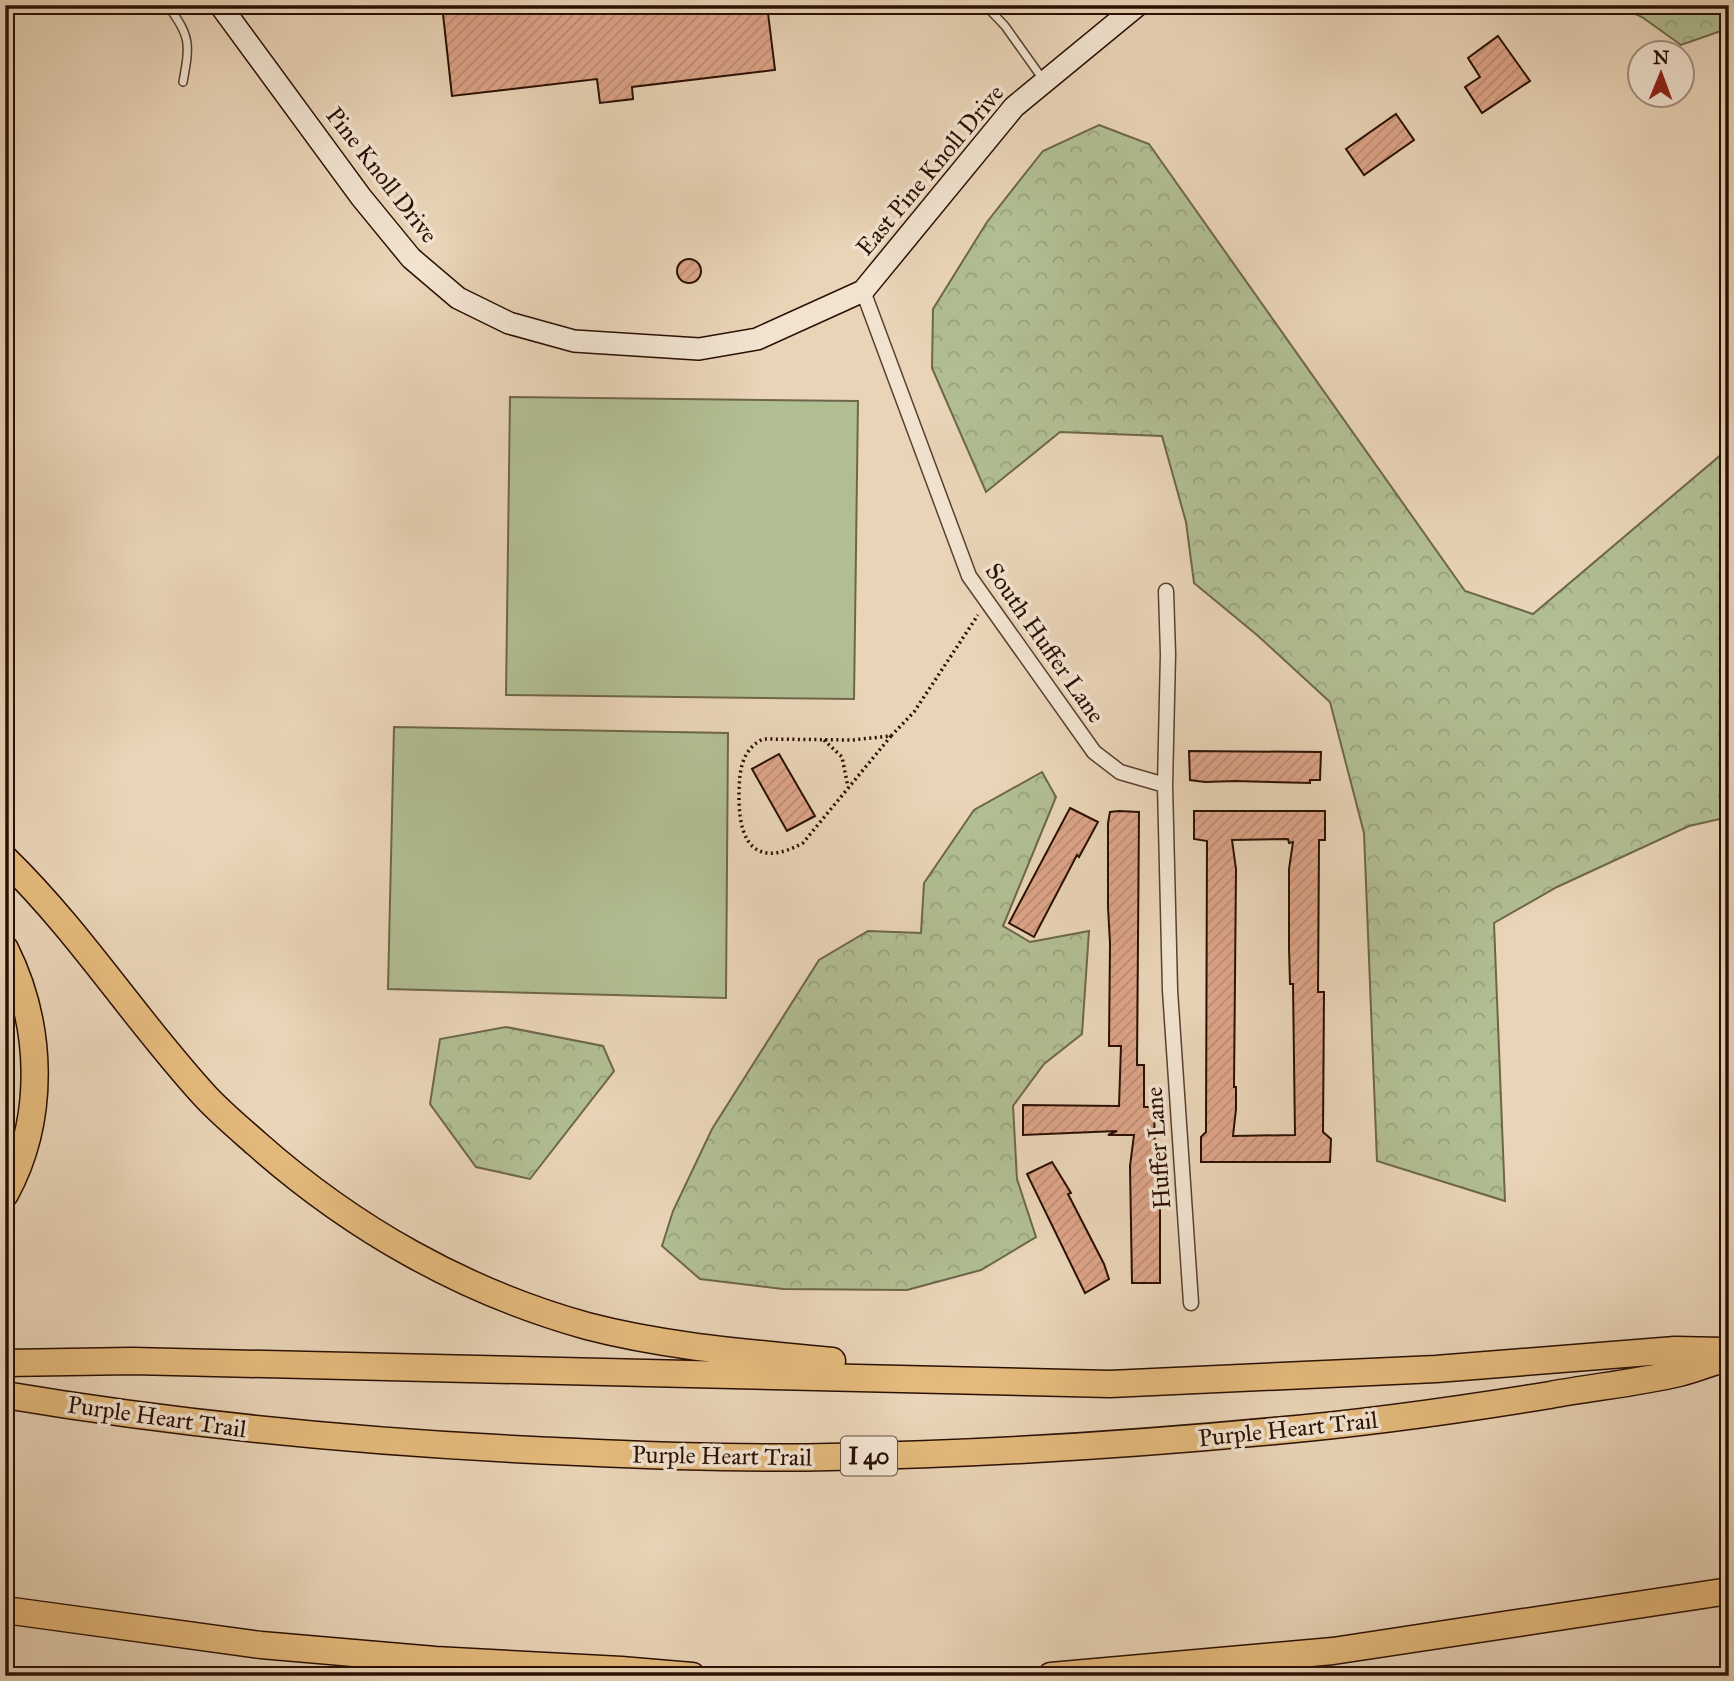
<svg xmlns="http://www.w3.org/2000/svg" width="1734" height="1681" viewBox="0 0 1734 1681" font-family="'IM FELL Great Primer',serif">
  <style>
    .green { fill: #b1be92; stroke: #6e664a; stroke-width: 2 }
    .forest { fill: url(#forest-crowns); stroke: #6e664a; stroke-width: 2 }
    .building { fill: url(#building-hatch); stroke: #2b0f03; stroke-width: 2; fill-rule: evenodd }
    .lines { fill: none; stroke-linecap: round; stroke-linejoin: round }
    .lane-casing { stroke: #5a4030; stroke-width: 10 }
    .street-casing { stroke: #5a4030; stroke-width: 17 }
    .secondary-casing { stroke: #2b0f03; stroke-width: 24 }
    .highway-casing { stroke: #2b0f03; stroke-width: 29 }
    .path { stroke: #2b0f03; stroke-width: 3.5; stroke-dasharray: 2 3.5; stroke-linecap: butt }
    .lane { stroke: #f1e3d0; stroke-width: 7 }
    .street { stroke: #f1e3d0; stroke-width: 14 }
    .secondary { stroke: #f1e3d0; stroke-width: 21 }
    .highway { stroke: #e4ba7c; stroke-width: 26 }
    .labels { text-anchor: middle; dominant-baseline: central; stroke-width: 7; stroke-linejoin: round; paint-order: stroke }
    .shield { fill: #f1e3d0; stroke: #664f40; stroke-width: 2 }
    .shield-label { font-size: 23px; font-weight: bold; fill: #2b0f03 }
    .street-label { font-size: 24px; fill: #2b0f03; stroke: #f1e3d0 }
  </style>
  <defs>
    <pattern id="forest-crowns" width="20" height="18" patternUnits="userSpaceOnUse" patternTransform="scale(1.75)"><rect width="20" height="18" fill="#b1be92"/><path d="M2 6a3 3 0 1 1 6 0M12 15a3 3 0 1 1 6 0" fill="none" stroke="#98a27c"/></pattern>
    <pattern id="building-hatch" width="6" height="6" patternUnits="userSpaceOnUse" patternTransform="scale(1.75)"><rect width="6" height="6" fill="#dca488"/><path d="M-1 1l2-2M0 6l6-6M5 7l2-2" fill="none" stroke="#bd8c74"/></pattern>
  </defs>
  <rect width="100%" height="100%" fill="#e9d4b7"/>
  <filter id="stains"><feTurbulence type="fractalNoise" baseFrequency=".00286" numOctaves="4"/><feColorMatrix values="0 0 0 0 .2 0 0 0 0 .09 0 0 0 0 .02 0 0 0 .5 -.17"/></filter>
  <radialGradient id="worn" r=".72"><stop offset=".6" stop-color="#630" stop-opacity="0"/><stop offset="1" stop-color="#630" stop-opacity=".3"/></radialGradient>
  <path class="green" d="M510 397 858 401 854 699 506 695Z
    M394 727 728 733 726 998 388 989Z"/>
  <path class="forest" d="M1617 5H1726L1721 31 1681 45 1642 17Z
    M1099 125 1149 144 1465 591 1533 614 1729 448V817L1689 826 1557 887 1494 923 1505 1201 1377 1161 1364 833 1330 702 1257 635 1194 583 1186 522 1162 436 1060 432 986 492 932 368 933 309 987 222 1043 151Z
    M1042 772 1056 797 1003 926 1030 942 1089 931 1082 1034 1044 1064 1013 1106 1017 1179 1036 1237 981 1270 907 1290 783 1289 700 1279 662 1246 673 1211 712 1129 819 960 868 931 921 933 924 883 974 810Z
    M506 1027 603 1046 614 1071 530 1179 476 1167 430 1104 440 1039Z"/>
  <path class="building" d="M442 5H767L775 70 632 87 633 99 600 103 597 79 452 96Z
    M1498 36 1530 81 1482 113 1465 87 1480 77 1468 58Z
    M1396 114 1414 140 1364 175 1346 149Z
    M677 271a12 12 0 1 1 24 0a12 12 0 1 1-24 0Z
    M1189 751 1321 752 1320 780H1310V783L1235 781 1205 782 1190 780Z
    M779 754 815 816 787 831 752 769Z
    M1070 808 1098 822 1079 857 1077 855 1034 937 1009 923Z
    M1119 811 1139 812 1137 1065H1144V1107H1154L1155 1151H1160V1283H1132L1130 1166 1134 1135H1108L1117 1131 1023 1135V1105L1119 1106 1121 1046H1109L1110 943 1108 907V823L1110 812Z
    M1194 811H1325V840H1319L1318 992H1324L1323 1132 1331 1139 1330 1162H1201V1137L1206 1132 1207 841 1194 839ZM1288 839 1289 843 1293 842 1289 869V948L1290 984H1293L1295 1135 1233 1136 1236 1109V1087H1234L1236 869 1232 840Z
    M1052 1162 1071 1193 1068 1194 1104 1264 1109 1279 1085 1293 1027 1174Z"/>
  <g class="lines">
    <defs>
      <path id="lane" d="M167 5C191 36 190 44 183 82
        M985 5 1005 26 1042 78"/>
      <path id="street" d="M863 291 969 576 1094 752 1120 772 1165 785 1170 990 1191 1303
        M1165 785 1168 654 1166 591"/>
      <path id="secondary" d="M220 5 361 197 411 258 458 298 509 323 574 341 699 349 757 339 863 291 1014 107 1138 5"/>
      <path id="highway" d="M5 859C80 932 136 1021 206 1097 222 1114 240 1129 257 1144 352 1228 464 1292 587 1326 667 1347 751 1353 832 1361
        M5 949C43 1025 46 1119 5 1194
        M5 1363 133 1361 1110 1384 1436 1369 1675 1350 1724 1351
        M5 1395C195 1427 385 1444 577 1452 661 1456 746 1459 830 1457 978 1454 1126 1445 1274 1431 1366 1423 1458 1410 1550 1395 1593 1387 1637 1383 1679 1373 1696 1369 1712 1362 1729 1357
        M5 1610 261 1645 435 1660 621 1670 692 1676
        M1051 1676 1333 1651 1729 1591"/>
    </defs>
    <use href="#lane" class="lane-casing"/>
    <use href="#street" class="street-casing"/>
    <use href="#secondary" class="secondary-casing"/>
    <use href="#highway" class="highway-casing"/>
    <path class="path" d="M891 736 803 843C759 867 740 847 739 801 739 776 739 751 763 739L852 740 891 736 914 712 978 615
      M824 740 842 757 848 787"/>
    <use href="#lane" class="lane"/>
    <use href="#street" class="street"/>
    <use href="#secondary" class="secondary"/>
    <use href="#highway" class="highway"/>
  </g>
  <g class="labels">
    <rect class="shield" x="841" y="1436.5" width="56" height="39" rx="5"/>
    <g class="shield-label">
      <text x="869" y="1456">I 40</text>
    </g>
    <g class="street-label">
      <text transform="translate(930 170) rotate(-50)">East Pine Knoll Drive</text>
      <text transform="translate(382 175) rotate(52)">Pine Knoll Drive</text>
      <text transform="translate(1045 643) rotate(55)">South Huffer Lane</text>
      <text transform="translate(1158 1148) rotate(-94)">Huffer Lane</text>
      <text transform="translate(157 1417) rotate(8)">Purple Heart Trail</text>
      <text transform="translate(1288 1429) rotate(-6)">Purple Heart Trail</text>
      <text transform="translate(722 1456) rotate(1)">Purple Heart Trail</text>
    </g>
  </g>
  <rect width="1734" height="1681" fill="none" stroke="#e9d4b7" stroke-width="28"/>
  <rect x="7" y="7" width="1720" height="1667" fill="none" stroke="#2b0f03" stroke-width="3.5"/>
  <rect x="14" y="14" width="1706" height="1653" fill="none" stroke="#2b0f03" stroke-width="2"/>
  <g transform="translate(1661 74) rotate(1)"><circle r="33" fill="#f1e3d0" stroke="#a28e7e" stroke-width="2"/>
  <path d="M0-5L12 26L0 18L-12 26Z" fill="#8f2418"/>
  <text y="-10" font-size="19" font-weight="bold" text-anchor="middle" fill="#2b0f03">N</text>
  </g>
  <rect width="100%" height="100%" filter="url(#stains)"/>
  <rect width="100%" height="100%" fill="url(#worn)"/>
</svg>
